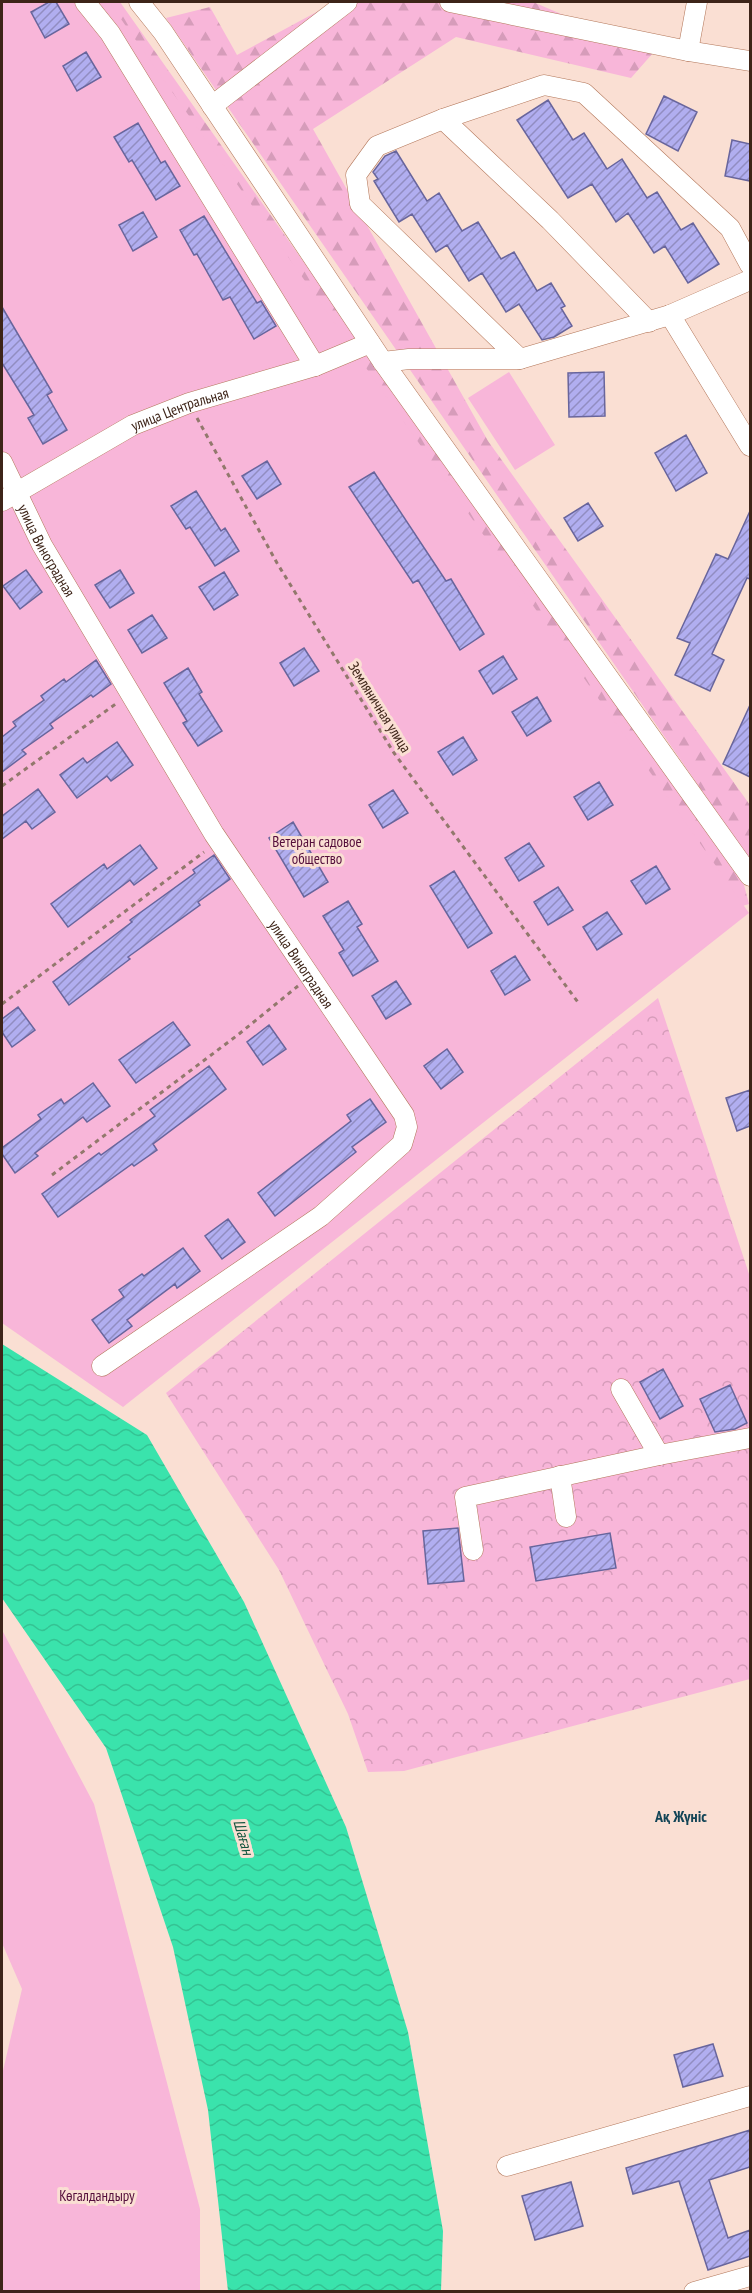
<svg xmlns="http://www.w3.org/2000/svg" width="752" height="2293" viewBox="0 0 752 2293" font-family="'PT Sans Narrow',sans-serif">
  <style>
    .forest { fill: url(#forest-firs) }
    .park { fill: url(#park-crowns) }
    .garden { fill: #f8b6d9 }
    .water { fill: url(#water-waves) }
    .building { fill: url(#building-hatch); stroke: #68659c; stroke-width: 1.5 }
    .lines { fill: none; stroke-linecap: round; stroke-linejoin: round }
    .minor-casing { stroke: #b3775a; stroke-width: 21 }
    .path { stroke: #92786c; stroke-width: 3; stroke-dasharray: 4.5 4.5; stroke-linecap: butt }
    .minor { stroke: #fff; stroke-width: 20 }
    .labels { text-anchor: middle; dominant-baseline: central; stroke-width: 6; stroke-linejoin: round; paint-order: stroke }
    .street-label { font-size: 15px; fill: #3d2418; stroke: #fadfd3 }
    .park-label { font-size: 15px; fill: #540e3b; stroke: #fadfd3 }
    .neighbourhood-label { font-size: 16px; font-weight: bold; fill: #134557; stroke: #fadfd3 }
    .water-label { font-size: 16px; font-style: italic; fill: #12543e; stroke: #fadfd3 }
  </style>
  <defs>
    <pattern id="forest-firs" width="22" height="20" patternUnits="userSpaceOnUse" patternTransform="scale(1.5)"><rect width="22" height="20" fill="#f8b6d9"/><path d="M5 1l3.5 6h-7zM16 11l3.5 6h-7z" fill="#d69cba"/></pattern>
    <pattern id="park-crowns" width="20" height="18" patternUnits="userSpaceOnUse" patternTransform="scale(1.5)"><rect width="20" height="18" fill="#f8b6d9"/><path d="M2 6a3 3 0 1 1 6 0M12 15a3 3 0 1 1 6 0" fill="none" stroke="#d69cba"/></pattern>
    <pattern id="water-waves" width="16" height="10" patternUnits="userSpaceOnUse" patternTransform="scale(1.5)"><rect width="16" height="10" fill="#3ae3ac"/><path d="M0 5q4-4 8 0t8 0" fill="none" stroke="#34c393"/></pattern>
    <pattern id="building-hatch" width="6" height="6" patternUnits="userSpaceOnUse" patternTransform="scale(1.5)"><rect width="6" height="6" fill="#b1aef0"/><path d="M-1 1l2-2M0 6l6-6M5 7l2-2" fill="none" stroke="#918dc1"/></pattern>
  </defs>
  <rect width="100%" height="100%" fill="#fadfd3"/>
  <path class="forest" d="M93 2H120L744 885 749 904 736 908Z
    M335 2H533L653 53 631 78 456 37 313 129 488 441 750 805V860L166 18 210 7 237 55Z"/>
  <path class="park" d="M658 998 750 1277V1679L404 1771 368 1772 348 1714 279 1570 166 1393Z"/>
  <path class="garden" d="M2 2H109L749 913 123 1407 2 1323Z
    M509 372 555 445 515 470 468 398Z
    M2 1630 94 1804 200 2209V2291H2V2075L22 1989 2 1943Z"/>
  <path class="water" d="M2 1344 147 1435 244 1602 346 1827 408 2032 443 2231 441 2291H228L208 2110 173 1947 106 1748 2 1598Z"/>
  <path class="building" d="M49 2H56L69 24 45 38 31 12Z
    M86 52 101 77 77 91 63 66Z
    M664 96 697 112 678 151 646 134Z
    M548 100 573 140 584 133 607 169 622 159 647 198 657 192 681 230 693 223 719 264 688 283 665 246 654 253 628 213 616 222 592 184 568 198 517 120Z
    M138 123 161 163 165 161 180 186 156 200 132 160 129 162 114 137Z
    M732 140 750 144V181L725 176Z
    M396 151 427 201 439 193 462 231 478 222 501 259 514 252 537 291 551 283 565 306 561 308 572 326 554 337 542 340 519 304 506 312 482 273 469 281 447 245 436 252 412 214 399 222 374 181 378 179 373 172 385 156Z
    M143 212 157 237 133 251 119 225Z
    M204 216 257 303 261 301 276 326 254 339 230 297 223 300 197 254 194 255 180 230Z
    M2 307 52 392 47 395 67 430 43 444 28 418 34 415 2 363Z
    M604 372 605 416 569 417 568 373Z
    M686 435 707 473 676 491 655 453Z
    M267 461 281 484 257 499 242 476Z
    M374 472 446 581 451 579 484 634 460 650 418 580 413 583 349 487Z
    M196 491 221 531 225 528 239 551 215 566 190 527 186 529 171 506Z
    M588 503 603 526 578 541 564 518Z
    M750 511V579L747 578 712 654 724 660 710 691 675 675 690 643 677 638 716 554 728 559Z
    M26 570 42 592 20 609 3 586Z
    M120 570 134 593 110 608 95 585Z
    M224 572 238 595 214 610 199 587Z
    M152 615 167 638 142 653 128 630Z
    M304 648 319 671 294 686 280 663Z
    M503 656 517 679 493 694 479 671Z
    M96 660 111 684 93 697 91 695 50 724 53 728 22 750 26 754 2 772V737L16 726 13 722 44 700 41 696 64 679 66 682Z
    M188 668 202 692 199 694 222 731 198 746 183 723 187 721 164 683Z
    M537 697 551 721 527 736 512 712Z
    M750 705V777L723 764Z
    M463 737 477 760 453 775 438 752Z
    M117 742 133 765 111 781 107 776 77 798 60 775 83 758 87 763Z
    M599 782 613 805 588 820 574 797Z
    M38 789 55 812 32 829 26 821 2 839V816Z
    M393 790 408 813 383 828 369 805Z
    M293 822 328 882 304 897 269 838Z
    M529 843 544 866 519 881 505 858Z
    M140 845 157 868 134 885 130 880 68 927 51 904 104 864 107 869Z
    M214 855 230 879 198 902 200 905 128 957 130 959 69 1005 53 982 132 922 130 920 195 873 193 870Z
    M656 866 670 889 646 904 631 881Z
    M454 871 492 933 468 948 430 886Z
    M558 887 573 910 548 925 534 902Z
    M348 901 362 924 357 927 378 961 353 976 339 953 344 950 323 916Z
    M607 912 622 934 597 950 583 927Z
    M515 956 530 980 505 995 491 971Z
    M396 981 411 1004 386 1019 372 996Z
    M18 1007 35 1030 12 1047 2 1032V1019Z
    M173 1022 190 1045 136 1083 119 1060Z
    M269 1025 286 1049 263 1065 247 1042Z
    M447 1049 463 1072 441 1089 424 1066Z
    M209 1066 226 1089 153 1144 157 1150 134 1166 132 1164 58 1217 42 1194 99 1153 101 1155 155 1116 150 1110Z
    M93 1083 110 1106 87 1122 83 1117 35 1153 38 1156 15 1173 2 1154V1148L41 1119 38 1115 61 1099 64 1104Z
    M750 1090V1126L737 1131 726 1098Z
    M370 1099 386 1122 352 1147 356 1152 275 1216 258 1193 351 1121 347 1115Z
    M228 1219 245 1242 222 1259 205 1236Z
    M183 1248 200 1271 177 1288 175 1284 127 1320 132 1326 109 1343 92 1320 124 1297 119 1290 142 1274 144 1276Z
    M663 1369 683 1406 660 1419 640 1382Z
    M730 1385 747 1423 735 1429 715 1432 700 1399Z
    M458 1528 464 1581 428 1584 423 1531Z
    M610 1533 616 1568 536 1581 530 1547Z
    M713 2044 723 2076 683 2087 674 2055Z
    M750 2130V2167L709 2180 728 2238 750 2230V2256L708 2270 679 2181 633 2194 626 2168Z
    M571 2182 583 2226 535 2240 522 2196Z"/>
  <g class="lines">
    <defs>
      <g id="minor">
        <path d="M85 2 110 33 315 366"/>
        <path d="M139 2 163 32 383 362 750 876"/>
        <path d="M450 2 688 51 750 61"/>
        <path d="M688 51 697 2"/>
        <path d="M212 106 347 2"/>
        <path d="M443 119 550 220 649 322"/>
        <path d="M670 315 750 446"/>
        <path d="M520 359 360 204 356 175 377 146 443 119 544 85 584 93 730 228 750 265"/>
        <path d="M383 362 409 359H520L670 315 750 280"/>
        <path id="s1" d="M2 462 42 545 214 834 404 1115 407 1127 402 1144 321 1216 102 1366"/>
        <path id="s2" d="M2 501 133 425 189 403 315 366 370 343"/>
        <path d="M621 1389 659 1455"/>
        <path d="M560 1476 566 1517"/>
        <path d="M473 1550 465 1497 659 1455 750 1438"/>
        <path d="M507 2166 750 2096"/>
        <path d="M694 2292 750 2276"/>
      </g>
    </defs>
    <use href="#minor" class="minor-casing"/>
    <path class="path" d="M197 418 277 563 394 753 580 1005
      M2 786 117 703
      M2 1004 204 852
      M52 1175 239 1034 298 986"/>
    <use href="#minor" class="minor"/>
  </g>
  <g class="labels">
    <g class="street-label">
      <text stroke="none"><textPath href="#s2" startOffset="201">улица Центральная</textPath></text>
      <text stroke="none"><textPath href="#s1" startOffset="99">улица Виноградная</textPath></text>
      <text transform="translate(380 707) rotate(58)">Земляничная улица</text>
      <text stroke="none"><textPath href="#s1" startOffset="585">улица Виноградная</textPath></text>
    </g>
    <g class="park-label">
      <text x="317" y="841">Ветеран садовое<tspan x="317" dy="17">общество</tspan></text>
      <text x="97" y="2195">Көгалдандыру</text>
    </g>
    <g class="neighbourhood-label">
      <text x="681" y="1816">Ақ Жүніс</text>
    </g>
    <g class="water-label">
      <text transform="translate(244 1837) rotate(74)">Шаған</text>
    </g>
  </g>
  <rect width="752" height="2293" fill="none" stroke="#3d2418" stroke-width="6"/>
</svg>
